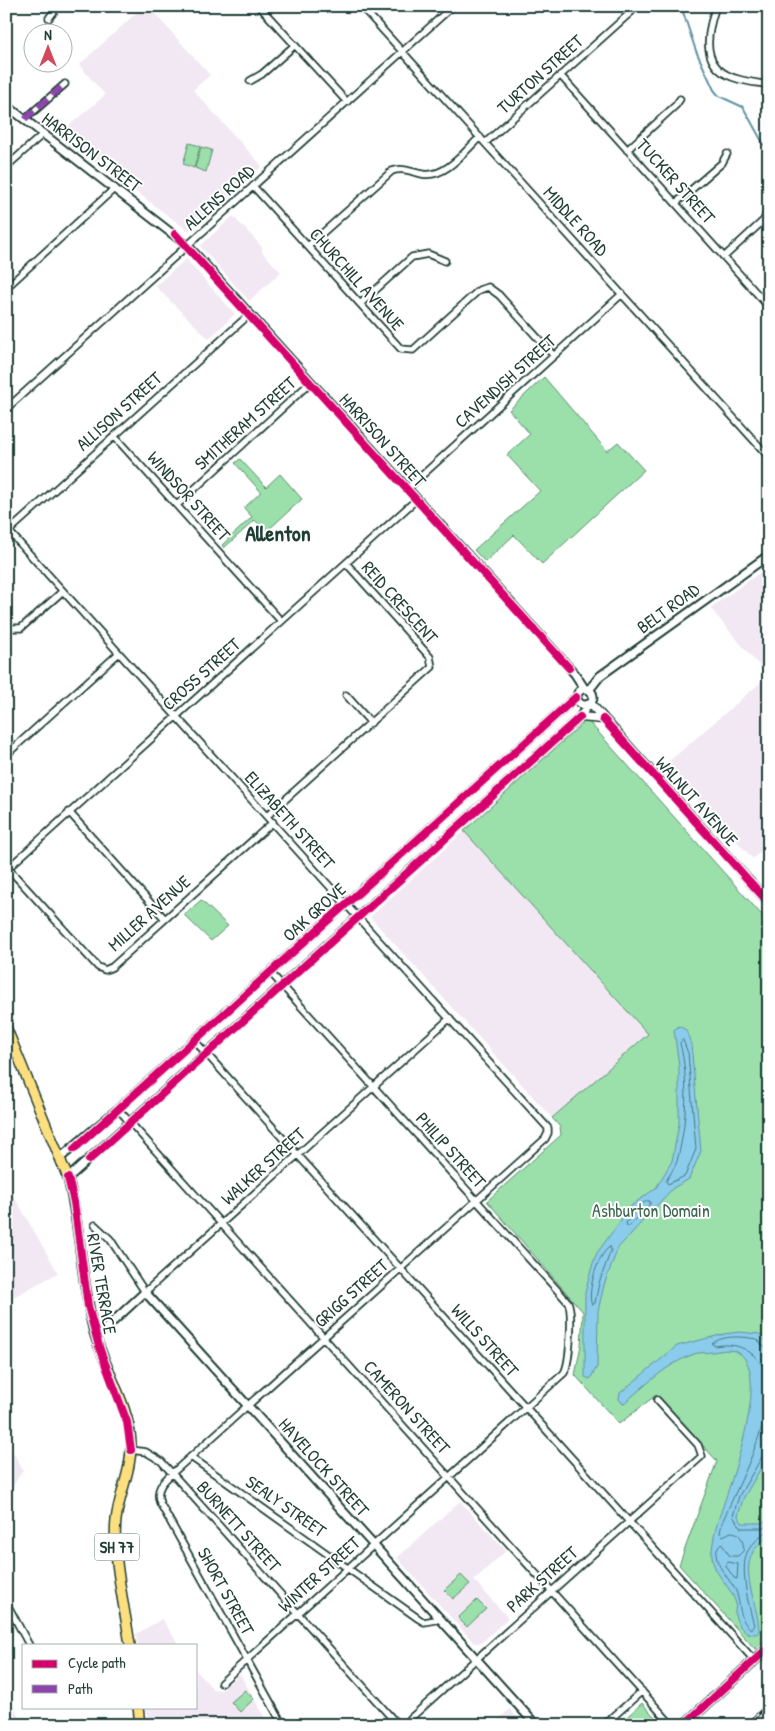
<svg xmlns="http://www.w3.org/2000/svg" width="775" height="1731" viewBox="0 0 775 1731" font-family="'Patrick Hand',sans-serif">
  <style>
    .built { fill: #f2e8f4 }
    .green { fill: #9bdfab; stroke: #5d8e70 }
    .water { fill: #8bccec; stroke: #6093a2 }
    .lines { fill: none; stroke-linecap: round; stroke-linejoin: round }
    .shore { stroke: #4a767e; stroke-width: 1 }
    .stream { stroke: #6093a2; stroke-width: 2 }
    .minor-casing { stroke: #1f3d34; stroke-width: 9 }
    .tertiary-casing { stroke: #1f3d34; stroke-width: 11 }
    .secondary-casing { stroke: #1f3d34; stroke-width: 11 }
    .primary-casing { stroke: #1f3d34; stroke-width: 12 }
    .trunk-casing { stroke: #1f3d34; stroke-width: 12 }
    .minor { stroke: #fff; stroke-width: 5.5 }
    .tertiary { stroke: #fff; stroke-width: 7 }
    .secondary { stroke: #fff; stroke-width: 8 }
    .primary { stroke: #fedf80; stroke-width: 9 }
    .trunk { stroke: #fedf80; stroke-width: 9 }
    .rail-casing { stroke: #1f3d34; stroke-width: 4 }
    .rail { stroke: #fff; stroke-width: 2; stroke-dasharray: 5.5; stroke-linecap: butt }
    .quiet { stroke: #8e44ad; stroke-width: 6; stroke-dasharray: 12 6; stroke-linecap: butt }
    .cycleway-casing { stroke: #fff; stroke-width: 11 }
    .cycleway { stroke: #d6006c; stroke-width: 8 }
    .labels { text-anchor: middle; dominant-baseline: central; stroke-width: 4; stroke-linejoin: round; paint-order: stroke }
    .shield { fill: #fff; stroke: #627771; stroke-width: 1 }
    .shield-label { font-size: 16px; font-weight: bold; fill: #1f3d34 }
    .street-label { font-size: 18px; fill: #1f3d34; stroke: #fff }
    .park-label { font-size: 18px; fill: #3e6652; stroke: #fff }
    .district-label { font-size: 22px; font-weight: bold; fill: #1f3d34; stroke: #fff }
  </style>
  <rect width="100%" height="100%" fill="#fff"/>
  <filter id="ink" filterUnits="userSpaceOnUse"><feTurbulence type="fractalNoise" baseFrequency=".02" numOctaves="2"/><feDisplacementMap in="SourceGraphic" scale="10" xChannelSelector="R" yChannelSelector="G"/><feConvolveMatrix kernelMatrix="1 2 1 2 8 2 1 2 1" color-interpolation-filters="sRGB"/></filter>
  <g filter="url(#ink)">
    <path class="built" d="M144 6H148L210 75 193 90 262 166 192 230H187L59 134 105 95 79 65Z
      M233 216 262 247V252L281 272 249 301 200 246Z
      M186 259 235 314 209 339 155 286Z
      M769 566V843L753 859 666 764 768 676 710 608Z
      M464 831 648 1035 552 1118 370 917Z
      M6 1182 58 1273 6 1301Z
      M6 1440 23 1470 6 1497Z
      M460 1501 506 1551 474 1580 508 1618 481 1643H474L397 1558Z
      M162 1619 179 1645H138L136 1634Z
      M196 1670 213 1689 221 1690 240 1674 269 1725H148L146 1707H196Z
      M6 1692 24 1725H6Z
      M510 1709 523 1725H492Z"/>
    <path class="green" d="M189 143 200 146 194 168 183 164Z
      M201 147 212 150 206 172 195 168Z
      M544 377 607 451 618 442 644 470 542 564 514 535 485 562 474 550 540 491 507 455 530 434 509 410Z
      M240 459 266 487 280 474 302 499 266 532 255 520 224 548 222 545 252 517 244 508 261 492 235 463Z
      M584 722H589L769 923V1637L755 1649 679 1565 717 1461 656 1395 619 1424 575 1375 581 1345 583 1312 487 1201 561 1135 560 1127 552 1118 648 1034 464 831Z
      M201 900 228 926 211 941 184 915Z
      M461 1575 470 1584 453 1599 444 1590Z
      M477 1600 486 1609 467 1627 458 1618Z
      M245 1690 254 1699 240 1712 231 1702Z
      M642 1703 662 1725H618Z"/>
    <path class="water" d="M679 1026 686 1030 691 1044 701 1151 689 1179 673 1188 618 1248 604 1285 598 1311 597 1367 590 1379 585 1377V1293L593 1263 597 1253 632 1205 656 1188 672 1161 679 1124V1066L674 1030Z
      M739 1332 760 1334 769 1347V1454L743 1499 738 1516 742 1523H762L769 1519V1535C764 1540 756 1546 753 1552 740 1574 760 1610 759 1633 746 1637 738 1627 735 1615 734 1612 736 1608 736 1604 731 1584 710 1574 712 1550 713 1541 715 1530 718 1521 730 1484 775 1366 735 1351 726 1349 721 1351 712 1352 706 1353 699 1352 694 1354 666 1364 645 1386 623 1404L619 1399 620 1393 677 1346 724 1334Z"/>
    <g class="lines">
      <path class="shore" d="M683 1040 688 1053 696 1149 685 1176 668 1184 666 1181C669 1175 675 1168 677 1161 687 1125 689 1078 680 1043Z
        M647 1201H650V1204L630 1226H627L626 1223 636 1208Z
        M610 1247 611 1250 599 1283 595 1303 592 1305C586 1294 598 1252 610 1247Z
        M769 1348 764 1347 757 1339C744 1337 723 1334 712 1344L715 1346C742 1341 759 1354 769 1379
        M769 1383C768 1432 741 1478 722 1523L720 1533 723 1536 731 1532C741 1532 743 1541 744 1550L738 1556H730L721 1543C706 1558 730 1578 736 1591 741 1604 738 1620 751 1629L754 1625C749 1608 738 1564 749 1549 753 1543 760 1537 765 1532H769
        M769 1454 762 1457 739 1496 733 1516 741 1528H764L769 1525
        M728 1562 738 1564 737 1579 734 1578 726 1566Z"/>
      <path class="stream" d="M681 6 696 51 714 90 719 96 743 107 764 145 769 149"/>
      <defs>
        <path id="minor" d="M259 6 347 102
          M361 6 769 457
          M716 6C706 35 700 69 738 79 748 82 759 83 769 85
          M630 13 637 6
          M49 18 58 6
          M560 75 769 307
          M250 81 262 74 295 45
          M25 119 65 84
          M485 143 630 13 624 6
          M627 150 676 105 680 99
          M6 167 43 134
          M253 186 401 349 413 350 479 290 488 287 499 295 554 356
          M676 203 722 163 727 154
          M764 220 769 206
          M308 246 392 171C403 167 411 172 422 174 445 179 465 151 480 137
          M724 257 764 220 769 218
          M6 288 115 188
          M360 304 412 257 428 254 445 261
          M6 409 453 6
          M114 436 281 621
          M407 489 622 294
          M177 505 311 382
          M6 528 548 1128V1133L545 1139 177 1469C166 1479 154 1487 160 1503L283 1725
          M9 531 250 314
          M14 628H21L63 591
          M346 695 371 723
          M6 755 119 653
          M69 812 165 919
          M267 816 432 667 430 657 346 563
          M8 868 98 967 105 970 112 967 273 822
          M6 870 417 499
          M194 1040 754 1660
          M118 1109 672 1725
          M95 1225 110 1239 145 1292 450 1018
          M131 1450 146 1452 161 1461 398 1725
          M191 1457 419 1619 424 1622 441 1619
          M6 1602 29 1645
          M221 1683 564 1373C570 1363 573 1313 568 1302L270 972
          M403 1725 702 1456 698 1445 657 1400
          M604 1725 642 1691"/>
        <path id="tertiary" d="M6 105 188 246 575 674 584 688
          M577 697a8 8 0 1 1 16 0a8 8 0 1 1-16 0Z
          M589 690 600 676 769 555
          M60 1158 118 1109 576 697
          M68 1178 580 717 588 705
          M95 1333 106 1328 145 1292 536 1725"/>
        <path id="secondary" d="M590 703 769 903
          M580 717 603 719"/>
        <path id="primary" d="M6 1027 68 1178C81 1228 81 1281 94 1331 104 1368 129 1404 131 1442 132 1470 119 1494 116 1520 112 1556 125 1608 130 1645
          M138 1707 140 1725"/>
        <path id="trunk" d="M684 1725 769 1647"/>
      </defs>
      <use href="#minor" class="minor-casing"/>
      <use href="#tertiary" class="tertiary-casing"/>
      <use href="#secondary" class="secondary-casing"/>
      <use href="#primary" class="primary-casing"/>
      <use href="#trunk" class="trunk-casing"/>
      <use href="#minor" class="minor"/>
      <use href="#tertiary" class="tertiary"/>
      <use href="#secondary" class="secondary"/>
      <use href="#primary" class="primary"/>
      <use href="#trunk" class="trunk"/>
      <defs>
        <path id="rail" d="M746 1725 769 1704"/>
      </defs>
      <use href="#rail" class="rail-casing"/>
      <use href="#rail" class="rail"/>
      <path class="quiet" d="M25 119 65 84"/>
      <defs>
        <path id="cycleway" d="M175 234 569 668
          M603 719 769 903
          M74 1149 576 697
          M89 1160 580 717
          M68 1178 74 1202 88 1306 100 1350 127 1422 131 1450
          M684 1725 769 1647"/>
      </defs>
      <use href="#cycleway" class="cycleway-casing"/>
      <use href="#cycleway" class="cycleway"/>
    </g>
  </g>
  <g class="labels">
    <rect class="shield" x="94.5" y="1533.5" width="45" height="27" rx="4"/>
    <g class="shield-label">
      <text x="117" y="1547">SH 77</text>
    </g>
    <g class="street-label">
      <text transform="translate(540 74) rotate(-42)">TURTON STREET</text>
      <text transform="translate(92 152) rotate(37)">HARRISON STREET</text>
      <text transform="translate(676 181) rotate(48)">TUCKER STREET</text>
      <text transform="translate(219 197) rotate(-42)">ALLENS ROAD</text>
      <text transform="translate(576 221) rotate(48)">MIDDLE ROAD</text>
      <text transform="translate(357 279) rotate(48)">CHURCHILL AVENUE</text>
      <text transform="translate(505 381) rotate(-42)">CAVENDISH STREET</text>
      <text transform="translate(119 411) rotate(-42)">ALLISON STREET</text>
      <text transform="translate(245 423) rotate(-42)">SMITHERAM STREET</text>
      <text transform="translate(383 440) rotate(48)">HARRISON STREET</text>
      <text transform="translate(189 496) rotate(48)">WINDSOR STREET</text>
      <text transform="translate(400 602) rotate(48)">REID CRESCENT</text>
      <text transform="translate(668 608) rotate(-36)">BELT ROAD</text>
      <text transform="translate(201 674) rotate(-42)">CROSS STREET</text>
      <text transform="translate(697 801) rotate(48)">WALNUT AVENUE</text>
      <text transform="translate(290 820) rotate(48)">ELIZABETH STREET</text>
      <text transform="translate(314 912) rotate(-42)">OAK GROVE</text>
      <text transform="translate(149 913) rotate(-42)">MILLER AVENUE</text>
      <text transform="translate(451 1150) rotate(48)">PHILIP STREET</text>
      <text transform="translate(263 1166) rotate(-42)">WALKER STREET</text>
      <text transform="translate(102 1284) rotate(80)">RIVER TERRACE</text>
      <text transform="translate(351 1293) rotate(-42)">GRIGG STREET</text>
      <text transform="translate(485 1340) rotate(48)">WILLS STREET</text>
      <text transform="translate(407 1407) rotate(48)">CAMERON STREET</text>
      <text transform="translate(324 1467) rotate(48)">HAVELOCK STREET</text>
      <text transform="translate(286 1506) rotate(35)">SEALY STREET</text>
      <text transform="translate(239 1526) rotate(48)">BURNETT STREET</text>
      <text transform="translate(319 1574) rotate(-42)">WINTER STREET</text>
      <text transform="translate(542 1579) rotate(-42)">PARK STREET</text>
      <text transform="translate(226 1591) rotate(61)">SHORT STREET</text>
    </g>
    <g class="park-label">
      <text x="651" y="1210">Ashburton Domain</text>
    </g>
    <g class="district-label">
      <text x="278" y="533">Allenton</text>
    </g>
  </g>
  <rect width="775" height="1731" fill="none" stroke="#fff" stroke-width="25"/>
  <rect x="12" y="12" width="750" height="1706" fill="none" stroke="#1f3d34" stroke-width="2" filter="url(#ink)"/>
  <rect x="22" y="1644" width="175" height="65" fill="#ffffff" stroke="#a5b1ae"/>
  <rect x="32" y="1660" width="25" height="8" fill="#d6006c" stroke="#a5b1ae"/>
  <text x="68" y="1668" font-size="15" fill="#1f3d34">Cycle path</text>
  <rect x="32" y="1685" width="25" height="8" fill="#8e44ad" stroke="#a5b1ae"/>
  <text x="68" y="1694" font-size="15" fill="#1f3d34">Path</text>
  <g transform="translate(48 48)"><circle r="24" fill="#ffffff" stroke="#a5b1ae"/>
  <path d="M0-4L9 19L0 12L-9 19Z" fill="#d1495b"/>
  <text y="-8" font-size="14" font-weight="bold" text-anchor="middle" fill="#1f3d34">N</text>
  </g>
</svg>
